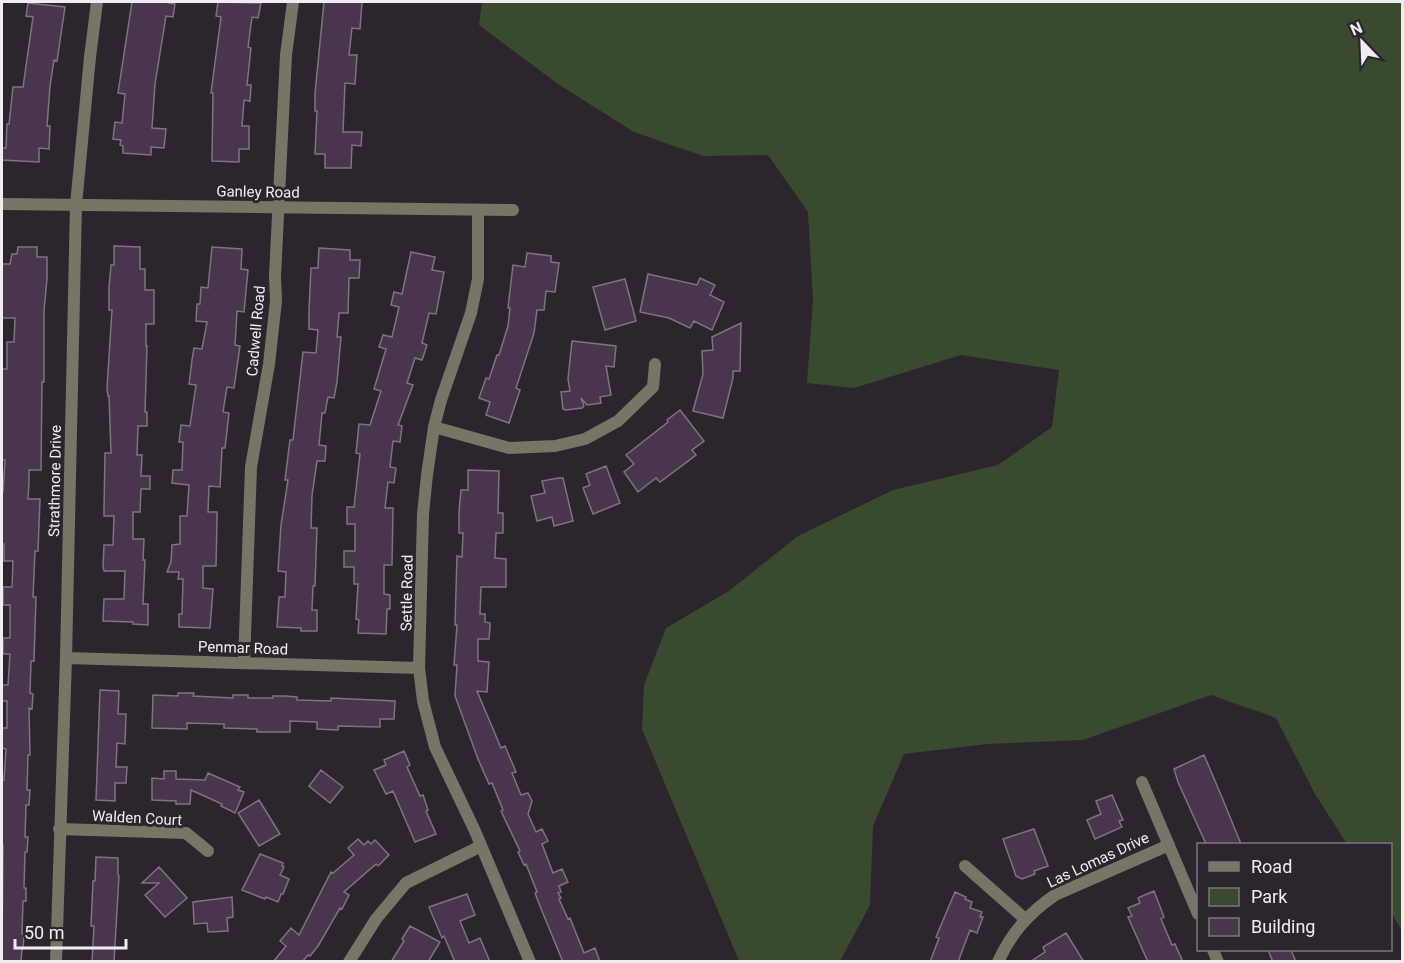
<svg xmlns="http://www.w3.org/2000/svg" width="1404" height="963" viewBox="0 0 1404 963" font-family="Roboto,sans-serif">
  <style>
    .green { fill: #3a4a2f }
    .building { fill: #49354e; stroke: #7d747f; stroke-width: 1.5 }
    .lines { fill: none; stroke-linecap: round; stroke-linejoin: round }
    .minor { stroke: #777566; stroke-width: 12 }
    .tertiary { stroke: #777566; stroke-width: 12 }
    .labels { text-anchor: middle; dominant-baseline: central; stroke-width: 6; stroke-linejoin: round; paint-order: stroke }
    .street-label { font-size: 15px; fill: #f1ecf3; stroke: #2d252e }
  </style>
  <rect width="100%" height="100%" fill="#2d252e"/>
  <path class="green" d="M482 2H1402V931L1391 912 1390 844H1347L1315 794 1276 718 1211 695 1083 740 987 744 904 754 873 826 870 905 840 961H739L642 729 644 685 666 628 729 591 798 536 893 490 998 465 1052 427 1059 370 961 355 854 388 807 383 813 300 808 212 768 155 703 156 634 132 558 84 479 25Z"/>
  <path class="building" d="M132 2H169V3L175 4 173 17 166 16 155 84 152 128 166 129 164 148 151 147V155L123 153V146L120 145 121 140 113 139 115 122 122 123 125 94 118 93Z
    M218 2 261 3 258 18 252 17 248 47 251 48 247 85H251L250 101 244 100 242 126H249V149H239V162L212 161 213 93H211L221 17 216 16Z
    M324 2H362L360 29 352 28 349 55H357L355 84 345 83 343 132H362L361 146 352 145 351 168H325V154H315L317 111H315V93Z
    M28 3 65 7 57 61 54 60 50 86 47 126H50L49 149 39 148V162L2 160V148H6L7 124H9L13 87H23L33 17 26 16Z
    M114 246 140 247V269H145V290H154V324H146V346H147L145 412H147V426H138L137 455H142L141 476H150V489H141L140 512H133V539H144L143 560H145L143 604H148V625L133 624V622L103 621 104 599H124L125 571H104L103 567 104 545H113L114 516H104V509L105 453H111L109 396H108L107 388 112 310H109V288L111 265H114Z
    M18 247H37V257H47V279L44 311V382H42L41 470H29V482L28 499H40L38 551H35L33 597H36L34 661H31L30 693 33 694 32 709 29 708 30 755H28L27 790H30L29 805H26L25 837H28L27 852H25L24 888H26V901H23L22 934H24L23 949H22L21 962H2L3 845H2V780H4L6 749 2 748V728H7V701H2V685H8L10 654H3V638H10V605H3V587H12L13 561H4V544H2V492H3L5 460H2V369H7V342H14L15 318H2V264H10L12 254H17Z
    M212 247 242 249 241 269 248 270 244 312 237 311 235 345 240 346 234 388 227 387 223 412 229 413 225 448H222L220 487 209 486 208 512H217V520L216 566H203V588L213 589 210 628 179 627V614H182L183 579H178L179 572H167L171 562 172 545 180 544V516H187L189 485 172 483 173 470H182L183 442H179L181 425 190 426 196 385 189 384 192 360 194 348 202 349 207 322 196 321 197 304H200L201 287 208 288Z
    M319 248 350 250V260H360L359 278H349L348 313H339L337 337H341L337 382 334 398 328 397 325 413H322L319 445 326 446 325 461H317L312 496 311 528H317L315 586H313L312 610H317V631H301V628L277 627 279 597H285L286 572 278 571 281 525 288 480H285L290 440H293L303 352 316 353 318 330 309 329V310L311 268H318Z
    M411 252 435 257 432 270 444 272 436 314 429 313 422 343 427 345 422 360 415 358 407 383 413 385 398 425 402 426 400 442 393 441 390 467 396 468 394 483 388 482 385 508H393L392 565H384V594L390 595V609H387L386 634 358 633 359 620 356 619 358 584H354V567H344V551H355V524H347V507H354L360 454 356 453 359 424 370 425 381 391 374 389 386 349 379 347 383 335 392 337 399 307 391 305 394 292 402 294Z
    M527 253 551 256V262L559 263 555 292 546 291 544 310H537L534 333 516 388 520 390 509 423 486 415 490 402 479 398 486 378 489 379 497 355H499L508 326 510 308H508L513 265 525 267Z
    M648 274 697 285 700 278 715 285 710 295 724 302 712 330 694 321 690 328 669 318 640 312Z
    M625 279 636 321 605 330 593 287Z
    M741 323 740 371H733V378L723 418 693 411 703 374 702 351 713 350 712 337Z
    M572 341 616 346 614 367 606 366 611 395 600 397 601 403 587 405 581 398 584 406 582 408 566 410 563 409 561 392 570 391 568 379Z
    M680 410 704 441 692 450 696 455 660 482 656 478 638 492 624 472 634 464 626 455 668 422 667 420Z
    M606 466 620 503 593 514 583 488 590 485 586 474Z
    M468 470 499 471 498 513H503V533H496L495 558 506 559V587H481L480 614H485V622L490 623V628L489 639H478V661L489 662 487 692 477 691 501 748 505 746 516 772 512 773 521 795 528 793 532 801 528 814 536 832 542 829 548 841 542 844 553 873 562 869 568 882 559 886 561 892 558 893 561 898 559 899 568 919 570 918 584 953 595 948 600 962H563L542 911 535 893 537 892 526 864 524 865 518 852 520 851 501 811 503 810 492 783 489 784 478 759 455 696 457 665H454L457 625H455L457 556 462 557 463 533H459V512L461 490H468Z
    M558 478H563L573 521 554 526 552 517 537 521 531 496 545 493 542 481Z
    M100 690 119 691 118 714H126L125 744 117 743 116 767H127L126 783H115V801L96 800Z
    M178 693H194L193 696 233 698V695H248V698H273V696H285L297 697V700L331 701V698L395 701 394 719H380V727L338 726V730L317 729V722L290 721V732H257V729L224 728V724L187 723V729L152 728 153 695 178 696Z
    M404 751 410 765 407 767 420 796 423 795 428 810 426 811 436 834 415 842 393 791 386 794 374 770 386 765 384 760Z
    M1204 755 1221 795 1241 844H1206L1178 782 1174 769Z
    M321 770 343 787 330 803 309 786Z
    M164 771H176V779L205 780 208 773 240 787 238 790 244 792 235 813 221 806 222 804 191 790 190 804H176V801L152 800V778L164 779Z
    M1112 795 1123 820 1119 821 1122 827 1095 839 1087 820 1101 814 1096 801Z
    M259 800 280 834 259 846 238 813Z
    M1034 829 1048 866 1034 871 1035 874 1022 879 1016 876 1003 839Z
    M358 839 364 845 368 841 371 844 375 840 389 855 378 866 376 864 344 892 349 895 342 909 340 908 318 946 310 956 308 955 302 962H273L286 946 280 941 291 928 299 935 331 872 333 873 354 855 348 848Z
    M260 854 283 863 282 866 284 867 280 875 289 879 283 894H281L278 902 266 897 265 899 242 890Z
    M96 857 118 858V875L119 876 114 962H92L94 926H91L93 881H95Z
    M159 867 187 898 165 917 145 895 159 883H142Z
    M1154 891 1164 917 1161 919 1172 945 1175 944 1183 962H1148L1128 917 1132 916 1128 908 1140 903 1138 898Z
    M955 892 966 897 965 899 972 902 970 908 982 912 980 917H983L977 933 970 930 958 962H930L939 938 936 937Z
    M467 894 475 915 460 921 469 943 480 938 490 962H455L444 936 442 938 429 907Z
    M232 897 233 917 227 918 228 931 208 932 207 923 194 924 193 902Z
    M410 926 440 942 428 962H391L404 941 402 939Z
    M1066 933 1084 962H1030L1045 952 1043 947Z
    M1268 950H1291L1296 962H1273Z"/>
  <g class="lines">
    <path class="minor" d="M478 210V279L471 313 441 400 434 427 427 475 423 514 419 668 423 701 435 747 475 831 530 962
      M434 427 509 448 555 446 585 439 618 421 653 387 655 364
      M66 658 419 668
      M244 663 251 467 269 364 276 301 275 276 286 55 293 2
      M1142 782 1198 914
      M59 829 186 833 208 851
      M965 866 1025 919
      M1213 950 1218 962
      M56 962 66 658 76 205 90 57 97 2
      M349 962 376 919 406 883 481 846
      M998 962C1011 933 1029 913 1055 895L1169 845"/>
    <path class="tertiary" d="M2 204 513 210"/>
  </g>
  <g class="labels">
    <g class="street-label">
      <text transform="translate(258 192) rotate(1)">Ganley Road</text>
      <text transform="translate(256 331) rotate(-85)">Cadwell Road</text>
      <text transform="translate(55 481) rotate(-89)">Strathmore Drive</text>
      <text transform="translate(407 593) rotate(-89)">Settle Road</text>
      <text transform="translate(243 648) rotate(2)">Penmar Road</text>
      <text transform="translate(137 818) rotate(3)">Walden Court</text>
      <text transform="translate(1098 860) rotate(-25)">Las Lomas Drive</text>
    </g>
  </g>
  <rect width="1404" height="963" fill="none" stroke="#f1ecf3" stroke-width="6"/>
  <rect x="1197" y="843" width="195" height="108" fill="#2d252e" stroke="#7b757d" stroke-width="1.5"/>
  <rect x="1209" y="862" width="30" height="9" fill="#777566" stroke="#7b757d" stroke-width="1.5"/>
  <text x="1251" y="873" font-size="18" fill="#f1ecf3">Road</text>
  <rect x="1209" y="888" width="30" height="18" fill="#3a4a2f" stroke="#7b757d" stroke-width="1.5"/>
  <text x="1251" y="903" font-size="18" fill="#f1ecf3">Park</text>
  <rect x="1209" y="918" width="30" height="18" fill="#49354e" stroke="#7b757d" stroke-width="1.5"/>
  <text x="1251" y="933" font-size="18" fill="#f1ecf3">Building</text>
  <g transform="translate(1362 42) rotate(337)" stroke="#2d252e" stroke-width="4.5" paint-order="stroke">
  <path d="M0-4.5L10 22L0 15L-10 22Z" fill="#f1ecf3"/>
  <text y="-9" font-size="16" font-weight="bold" text-anchor="middle" fill="#f1ecf3">N</text>
  </g>
  <path d="M15 939v9h111v-9" fill="none" stroke="#f1ecf3" stroke-width="3"/>
  <text x="24" y="939" font-size="18" fill="#f1ecf3" stroke="#2d252e" stroke-width="4.5" paint-order="stroke">50 m</text>
</svg>
